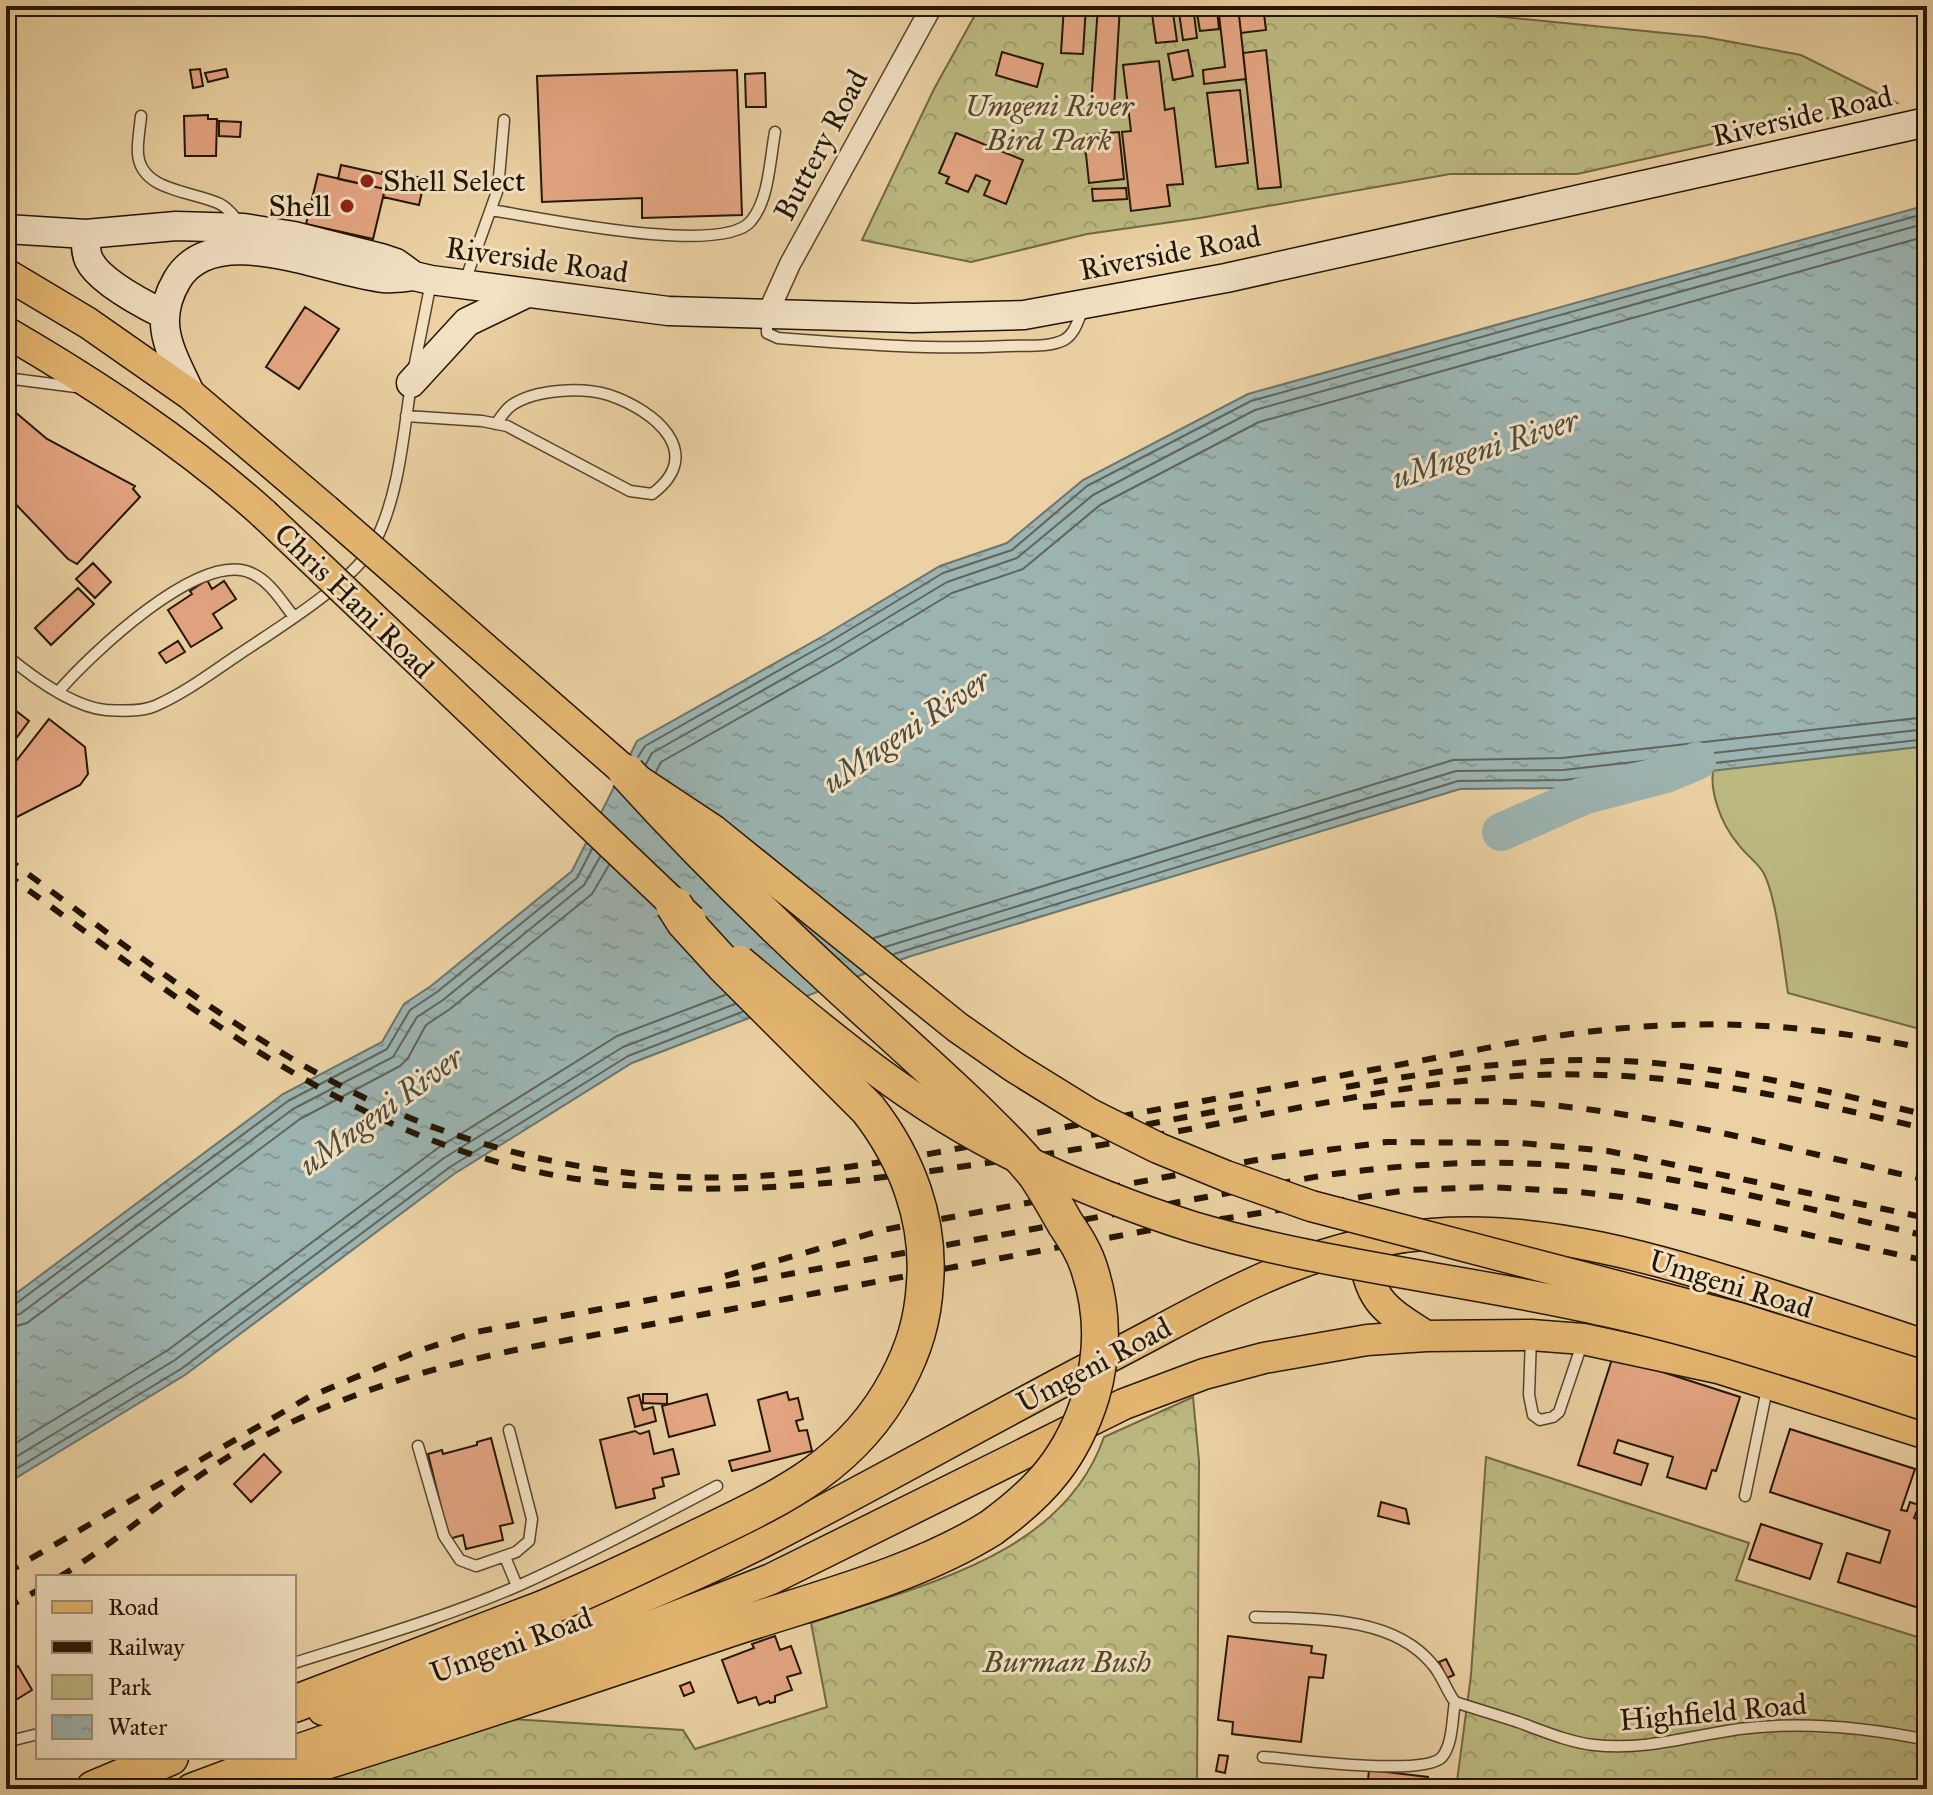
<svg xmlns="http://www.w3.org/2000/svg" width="1933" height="1795" viewBox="0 0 1933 1795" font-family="'IM FELL Great Primer',serif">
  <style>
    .green { fill: #bcba81; stroke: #706842; stroke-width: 2 }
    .forest { fill: url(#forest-crowns); stroke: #706842; stroke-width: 2 }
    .water { fill: url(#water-ripples); stroke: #6c746b; stroke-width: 2 }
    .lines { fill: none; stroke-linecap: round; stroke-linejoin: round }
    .shore { stroke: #60645a; stroke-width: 2 }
    .river { stroke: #9cb4b1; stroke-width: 38 }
    .building { fill: #e5a683; stroke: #241502; stroke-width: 2 }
    .lane-casing { stroke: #56442a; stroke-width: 13 }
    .street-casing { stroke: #56442a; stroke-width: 23 }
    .secondary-casing { stroke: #241502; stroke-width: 31 }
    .primary-casing { stroke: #241502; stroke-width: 33 }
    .highway-casing { stroke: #241502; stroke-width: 39 }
    .lane { stroke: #f2e1c3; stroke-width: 10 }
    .street { stroke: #f2e1c3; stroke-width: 20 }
    .secondary { stroke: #f2e1c3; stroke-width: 28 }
    .primary { stroke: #e6b872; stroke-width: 30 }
    .highway { stroke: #e6b872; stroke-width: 36 }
    .rail { stroke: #241502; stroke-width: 6; stroke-dasharray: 14 14; stroke-linecap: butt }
    .primary-bridge-casing { stroke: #241502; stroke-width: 33; stroke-linecap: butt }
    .highway-bridge-casing { stroke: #241502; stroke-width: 39; stroke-linecap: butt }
    .primary-bridge { stroke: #e6b872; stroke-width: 30 }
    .highway-bridge { stroke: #e6b872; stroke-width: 36 }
    .poi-dot { fill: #8f2418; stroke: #f2e1c3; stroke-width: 3 }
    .labels { text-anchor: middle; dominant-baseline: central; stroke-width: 6; stroke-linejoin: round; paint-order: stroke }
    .park-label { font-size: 30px; font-style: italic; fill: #524728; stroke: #f2e1c3 }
    .street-label { font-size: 30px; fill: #241502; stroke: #f2e1c3 }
    .poi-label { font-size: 30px; fill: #241502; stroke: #f2e1c3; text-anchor: start }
    .water-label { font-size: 32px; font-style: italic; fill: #4e4d3f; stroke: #f2e1c3 }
  </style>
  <defs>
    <pattern id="forest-crowns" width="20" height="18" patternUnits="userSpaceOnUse" patternTransform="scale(2)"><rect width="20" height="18" fill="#bcba81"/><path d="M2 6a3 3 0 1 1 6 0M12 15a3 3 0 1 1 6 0" fill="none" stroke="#a19f6e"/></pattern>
    <pattern id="water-ripples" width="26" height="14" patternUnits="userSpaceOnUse" patternTransform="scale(2)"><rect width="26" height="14" fill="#9cb4b1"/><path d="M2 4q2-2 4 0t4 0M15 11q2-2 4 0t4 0" fill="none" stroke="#869a97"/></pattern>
  </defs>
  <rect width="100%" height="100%" fill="#ebd1a3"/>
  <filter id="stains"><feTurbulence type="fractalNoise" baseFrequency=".0025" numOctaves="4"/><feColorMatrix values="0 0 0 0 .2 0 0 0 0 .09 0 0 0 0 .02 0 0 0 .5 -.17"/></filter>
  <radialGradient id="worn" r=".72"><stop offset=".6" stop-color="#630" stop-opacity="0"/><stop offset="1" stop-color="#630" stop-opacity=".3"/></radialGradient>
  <path class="green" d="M1927 742V1031L1788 993C1783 963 1777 897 1763 872 1757 862 1745 854 1738 844 1721 824 1708 790 1714 764Z"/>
  <path class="forest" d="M980 6H1422L1452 12 1705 37 1801 55 1897 103 1577 174H1450L1200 218 1087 234 971 262 862 240 934 89Z
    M1193 1397 1199 1461 1197 1789H284L512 1719 683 1730 695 1749 827 1707 811 1623C918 1585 1062 1558 1104 1437Z
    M1486 1457 1749 1543 1736 1580 1927 1640V1789H1456L1471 1675Z"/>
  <path class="water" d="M1927 205V746L1564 788 1460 789 908 957 632 1063 454 1174 185 1375 6 1484V1301L283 1094 382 1042 404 1004 431 986 572 871 637 741 825 635 940 566 1007 543 1083 480 1248 394Z"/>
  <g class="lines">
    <path class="shore" d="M638 757 645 746 829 642 943 573 1012 550 1087 486 1251 401 1927 213
      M646 764 652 753 834 650 947 582 1017 558 1093 495 1255 410 1927 223
      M656 772 661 762 840 661 952 593 1023 569 1100 505 1259 422 1927 236
      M874 938 1453 760 1562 758 1927 717
      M885 947 1456 771 1563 770 1927 729
      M894 954 1458 781 1564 780 1927 739
      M6 1307 14 1305 288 1101 387 1049 410 1010 437 992 577 878 592 849
      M6 1317 20 1314 293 1109 393 1057 417 1017 443 1000 584 885 600 857
      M6 1329 27 1323 300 1119 400 1066 408 1058 426 1025 450 1009 592 894 609 865
      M6 1449 168 1350 438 1148 617 1036 725 995
      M6 1463 175 1360 444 1158 623 1047 735 1004
      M6 1475 181 1369 450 1167 628 1056 742 1012"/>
    <path class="river" d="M1501 832 1583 796 1666 774 1697 761"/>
  </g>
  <path class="building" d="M1064 6H1086L1083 54 1061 53Z
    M1098 6H1120L1114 107 1091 105Z
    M1151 6H1172L1177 41 1156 43Z
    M1178 6H1193L1197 38 1183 40Z
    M1218 6H1238L1246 79 1204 84 1203 70 1225 67Z
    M1238 6H1263L1266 30 1241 33Z
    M1217 10 1219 29 1200 31 1197 13Z
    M1188 50 1193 76 1173 80 1168 54Z
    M1266 50 1281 187 1258 189 1243 53Z
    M1002 52 1043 64 1037 87 996 75Z
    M1159 61 1165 110 1174 108 1183 184 1167 185 1170 206 1131 211 1122 132 1131 131 1123 65Z
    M200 69 203 86 193 88 190 70Z
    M226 69 228 77 208 82 205 73Z
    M737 70 742 215 642 218V198L542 202 537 76Z
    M765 73 766 107H746L745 74Z
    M1240 90 1248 163 1216 167 1207 93Z
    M208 115V119H217L216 156H185L184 116Z
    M219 121 241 122 240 137 219 136Z
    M1119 132 1124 179 1089 183 1084 135Z
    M956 133 1023 160 1006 204 984 195 990 181 976 175 968 192 946 183 949 177 939 173Z
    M341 165 382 174V172L425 178 419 205 383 197 385 189 338 179Z
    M318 174 385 189 373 239 306 224Z
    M1126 188 1127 199 1093 201 1092 189Z
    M305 307 339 329 299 389 266 367Z
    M8 406 47 439 135 486 133 489 140 497 77 564 68 559 6 494V408Z
    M93 563 111 582 95 598 76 579Z
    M207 580 212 589 224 581 236 599 213 614 222 628 191 647 168 610 192 594 190 591Z
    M78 588 94 604 51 645 35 628Z
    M178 641 185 652 166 663 159 653Z
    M6 703 29 721 6 752Z
    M49 719 85 747 88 774 80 785 9 821 6 818V774Z
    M1613 1356 1740 1397 1716 1471 1712 1470 1706 1489 1667 1477 1673 1457 1618 1440 1614 1453 1648 1464 1641 1485 1578 1465Z
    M787 1392 789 1400 798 1398 803 1419 796 1421 799 1431 807 1430 812 1451 732 1471 729 1461 770 1451 758 1400Z
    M643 1394H667V1404L643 1403Z
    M707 1394 715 1425 669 1437 662 1406Z
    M639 1395 643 1410 653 1407 656 1421 635 1427 628 1398Z
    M1790 1429 1915 1469 1901 1510 1907 1511 1910 1502 1919 1505 1914 1518 1927 1523 1925 1610 1838 1582 1847 1553 1880 1563 1890 1531 1770 1492Z
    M635 1431 640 1434 649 1431 654 1454 673 1449 679 1474 662 1478 664 1486 653 1489 655 1498 616 1508 600 1440Z
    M491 1438 513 1523 500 1526 503 1540 466 1549 463 1535 449 1539 428 1454 442 1450 443 1454 477 1445V1442Z
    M264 1454 281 1472 251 1502 234 1484Z
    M1381 1502 1406 1509 1409 1524 1378 1516Z
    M1761 1524 1822 1544 1810 1579 1749 1559Z
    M775 1636 780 1650 791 1646 801 1673 787 1677 792 1690 775 1696V1702L770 1703 769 1701 759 1705 756 1697 738 1703 722 1660 754 1648 752 1644Z
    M1228 1636 1312 1646 1311 1653 1326 1655 1323 1678 1309 1677 1301 1742 1232 1734 1233 1722 1218 1720Z
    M1446 1659 1454 1675 1447 1678 1439 1662Z
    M18 1666 32 1690 6 1706V1673Z
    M690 1682 694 1692 684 1696 680 1686Z
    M1219 1755 1228 1756 1225 1773 1216 1771Z
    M1369 1770 1428 1777 1427 1789H1367Z"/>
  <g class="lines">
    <defs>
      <path id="lane" d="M141 116C140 128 137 142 138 154 141 192 194 191 220 204 228 208 233 215 238 221
        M491 210C537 217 722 257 751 221 769 200 770 159 775 132
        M464 284 498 189 504 120
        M767 318V333L778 338C855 344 932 350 1008 346 1025 345 1048 348 1064 340 1075 334 1078 320 1083 309
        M414 368 431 282
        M6 378 76 387
        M406 416 482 421 507 426 630 491 652 494C707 453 654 410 609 395 582 387 536 389 512 405 506 409 500 418 496 424
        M6 655C31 676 73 707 106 710 121 711 141 712 155 706 185 693 211 673 238 655 275 630 354 582 374 544 399 496 403 437 411 384
        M58 692C89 656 200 549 251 573 270 581 282 602 294 617
        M1531 1337 1529 1395 1533 1415 1540 1420 1553 1417 1559 1412 1583 1341
        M418 1446 444 1536 460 1560 476 1566 516 1552 529 1541 532 1519 509 1430
        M1745 1496 1767 1389
        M505 1557 517 1586
        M1255 1617C1312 1619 1392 1615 1432 1664 1442 1675 1446 1690 1455 1702 1476 1709 1497 1715 1518 1722 1543 1731 1568 1742 1594 1745 1643 1751 1691 1736 1739 1729 1802 1721 1865 1727 1927 1740
        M294 1663C370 1639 447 1617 520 1585 587 1555 652 1520 717 1486
        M6 1742 38 1734
        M1263 1757C1294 1759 1425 1777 1442 1757 1453 1744 1452 1718 1455 1702"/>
      <path id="street" d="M767 315 790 264 932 6"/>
      <path id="secondary" d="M6 229 86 234 176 226 244 228 294 236 381 258 396 263 414 276 431 280 668 311 914 318 1024 315 1226 278 1927 122
        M86 234C86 242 85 252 89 260 99 281 143 304 163 314
        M411 383 467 322 525 294
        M191 395C172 353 151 324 177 280 214 217 329 273 384 278 394 279 404 277 414 276"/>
      <path id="primary" d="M6 274 88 323 191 395 326 510
        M6 332C97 385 185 443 264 514
        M1361 1243C1371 1300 1377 1305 1426 1336
        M323 1710C473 1662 626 1612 767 1540 885 1479 1001 1413 1119 1352 1225 1297 1308 1243 1432 1234 1544 1225 1656 1259 1762 1292 1817 1310 1872 1327 1927 1346
        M294 1751 610 1642 771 1579 1124 1404 1204 1374 1264 1358 1367 1340 1426 1336 1531 1335 1583 1339 1718 1368 1927 1434
        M191 1789 276 1757"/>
      <path id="highway" d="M294 1704 543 1609
        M94 1789 170 1757
        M234 1789C401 1739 566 1684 731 1628 816 1600 916 1575 991 1528"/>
    </defs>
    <use href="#lane" class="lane-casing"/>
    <use href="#street" class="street-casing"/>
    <use href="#secondary" class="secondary-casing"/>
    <use href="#primary" class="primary-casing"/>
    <use href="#highway" class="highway-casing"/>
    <use href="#lane" class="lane"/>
    <use href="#street" class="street"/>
    <use href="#secondary" class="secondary"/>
    <use href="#primary" class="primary"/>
    <use href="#highway" class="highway"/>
    <path class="rail" d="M6 858C132 949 266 1060 410 1118 514 1160 627 1181 740 1177 864 1172 991 1141 1112 1118 1244 1093 1376 1070 1507 1044 1658 1017 1777 1017 1927 1049
      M6 874C154 980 298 1099 474 1155 634 1206 802 1190 966 1166 1053 1154 1140 1139 1226 1122 1322 1103 1418 1083 1516 1076 1661 1067 1788 1096 1927 1129
      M1346 1087C1424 1073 1501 1061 1581 1060 1698 1059 1814 1088 1927 1115
      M1363 1107C1417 1102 1473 1099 1527 1103 1662 1113 1795 1151 1927 1180
      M1091 1135 1260 1103
      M725 1276 883 1230 1267 1158 1387 1142 1521 1143 1608 1151 1927 1218
      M6 1573 309 1397 418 1351 476 1332 1320 1176C1403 1164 1485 1159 1569 1166 1688 1176 1810 1210 1927 1236
      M59 1577C113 1545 157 1504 208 1470 300 1407 413 1371 520 1349L1145 1231 1407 1190 1487 1187 1580 1192 1622 1197 1741 1220 1927 1261
      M6 1608 38 1590"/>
    <defs>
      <path id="primary-bridge" d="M326 510 627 773 713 830 957 1027 1014 1067 1090 1114 1158 1148 1226 1176 1311 1206 1739 1318 1927 1377
        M264 514 691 920
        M740 961C825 1032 913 1107 1013 1155 1071 1183 1132 1208 1193 1227 1326 1266 1470 1280 1605 1311 1714 1335 1820 1371 1927 1406"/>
      <path id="highway-bridge" d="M627 773C695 848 767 919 841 987 886 1028 931 1068 975 1110 996 1131 1019 1152 1037 1176 1047 1191 1056 1207 1065 1223 1075 1238 1085 1253 1090 1271 1103 1311 1103 1355 1091 1396 1072 1457 1042 1491 991 1528
        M543 1609C595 1587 646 1563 697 1538 780 1498 852 1466 897 1381 914 1349 923 1320 925 1283 930 1220 907 1159 868 1109L726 967 684 921 674 905"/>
    </defs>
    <use href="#primary-bridge" class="primary-bridge-casing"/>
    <use href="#highway-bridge" class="highway-bridge-casing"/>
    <use href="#primary-bridge" class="primary-bridge"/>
    <use href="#highway-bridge" class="highway-bridge"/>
  </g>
  <g class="poi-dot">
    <circle cx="367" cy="181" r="8"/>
    <circle cx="347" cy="206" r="8"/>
  </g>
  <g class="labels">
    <g class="park-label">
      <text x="1049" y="106">Umgeni River<tspan x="1049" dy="34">Bird Park</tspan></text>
      <text x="1067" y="1662">Burman Bush</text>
    </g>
    <g class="street-label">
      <text transform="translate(1802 116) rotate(-13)">Riverside Road</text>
      <text transform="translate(821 145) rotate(-62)">Buttery Road</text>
      <text transform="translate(1170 253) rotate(-11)">Riverside Road</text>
      <text transform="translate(537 260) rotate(8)">Riverside Road</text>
      <text transform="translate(354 601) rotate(44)">Chris Hani Road</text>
      <text transform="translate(1731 1284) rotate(17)">Umgeni Road</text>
      <text transform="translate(1094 1365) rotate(-28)">Umgeni Road</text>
      <text transform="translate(511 1645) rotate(-20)">Umgeni Road</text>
      <text transform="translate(1713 1712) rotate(-5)">Highfield Road</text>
    </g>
    <g class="poi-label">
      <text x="383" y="181">Shell Select</text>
      <text x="331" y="206" text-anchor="end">Shell</text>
    </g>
    <g class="water-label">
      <text transform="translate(1485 449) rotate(-18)">uMngeni River</text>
      <text transform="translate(906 731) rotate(-34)">uMngeni River</text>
      <text transform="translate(381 1111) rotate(-36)">uMngeni River</text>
    </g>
  </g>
  <rect width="1933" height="1795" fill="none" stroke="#ebd1a3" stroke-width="32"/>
  <rect x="8" y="8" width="1917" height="1779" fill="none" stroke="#241502" stroke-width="4"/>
  <rect x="16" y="16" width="1901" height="1763" fill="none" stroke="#241502" stroke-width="2"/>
  <rect x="36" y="1575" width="260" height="184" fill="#f2e1c3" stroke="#a08f76" stroke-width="2"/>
  <rect x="52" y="1601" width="40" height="12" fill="#e6b872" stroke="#a08f76" stroke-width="2"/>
  <text x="108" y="1615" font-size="24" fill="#241502">Road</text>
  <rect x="52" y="1641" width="40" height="12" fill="#241502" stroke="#a08f76" stroke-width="2"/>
  <text x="108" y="1655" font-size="24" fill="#241502">Railway</text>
  <rect x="52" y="1675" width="40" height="24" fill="#bcba81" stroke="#a08f76" stroke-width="2"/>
  <text x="108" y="1695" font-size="24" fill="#241502">Park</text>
  <rect x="52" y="1715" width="40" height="24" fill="url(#water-ripples)" stroke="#a08f76" stroke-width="2"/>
  <text x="108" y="1735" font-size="24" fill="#241502">Water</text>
  <rect width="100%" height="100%" filter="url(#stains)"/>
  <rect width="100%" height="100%" fill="url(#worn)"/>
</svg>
